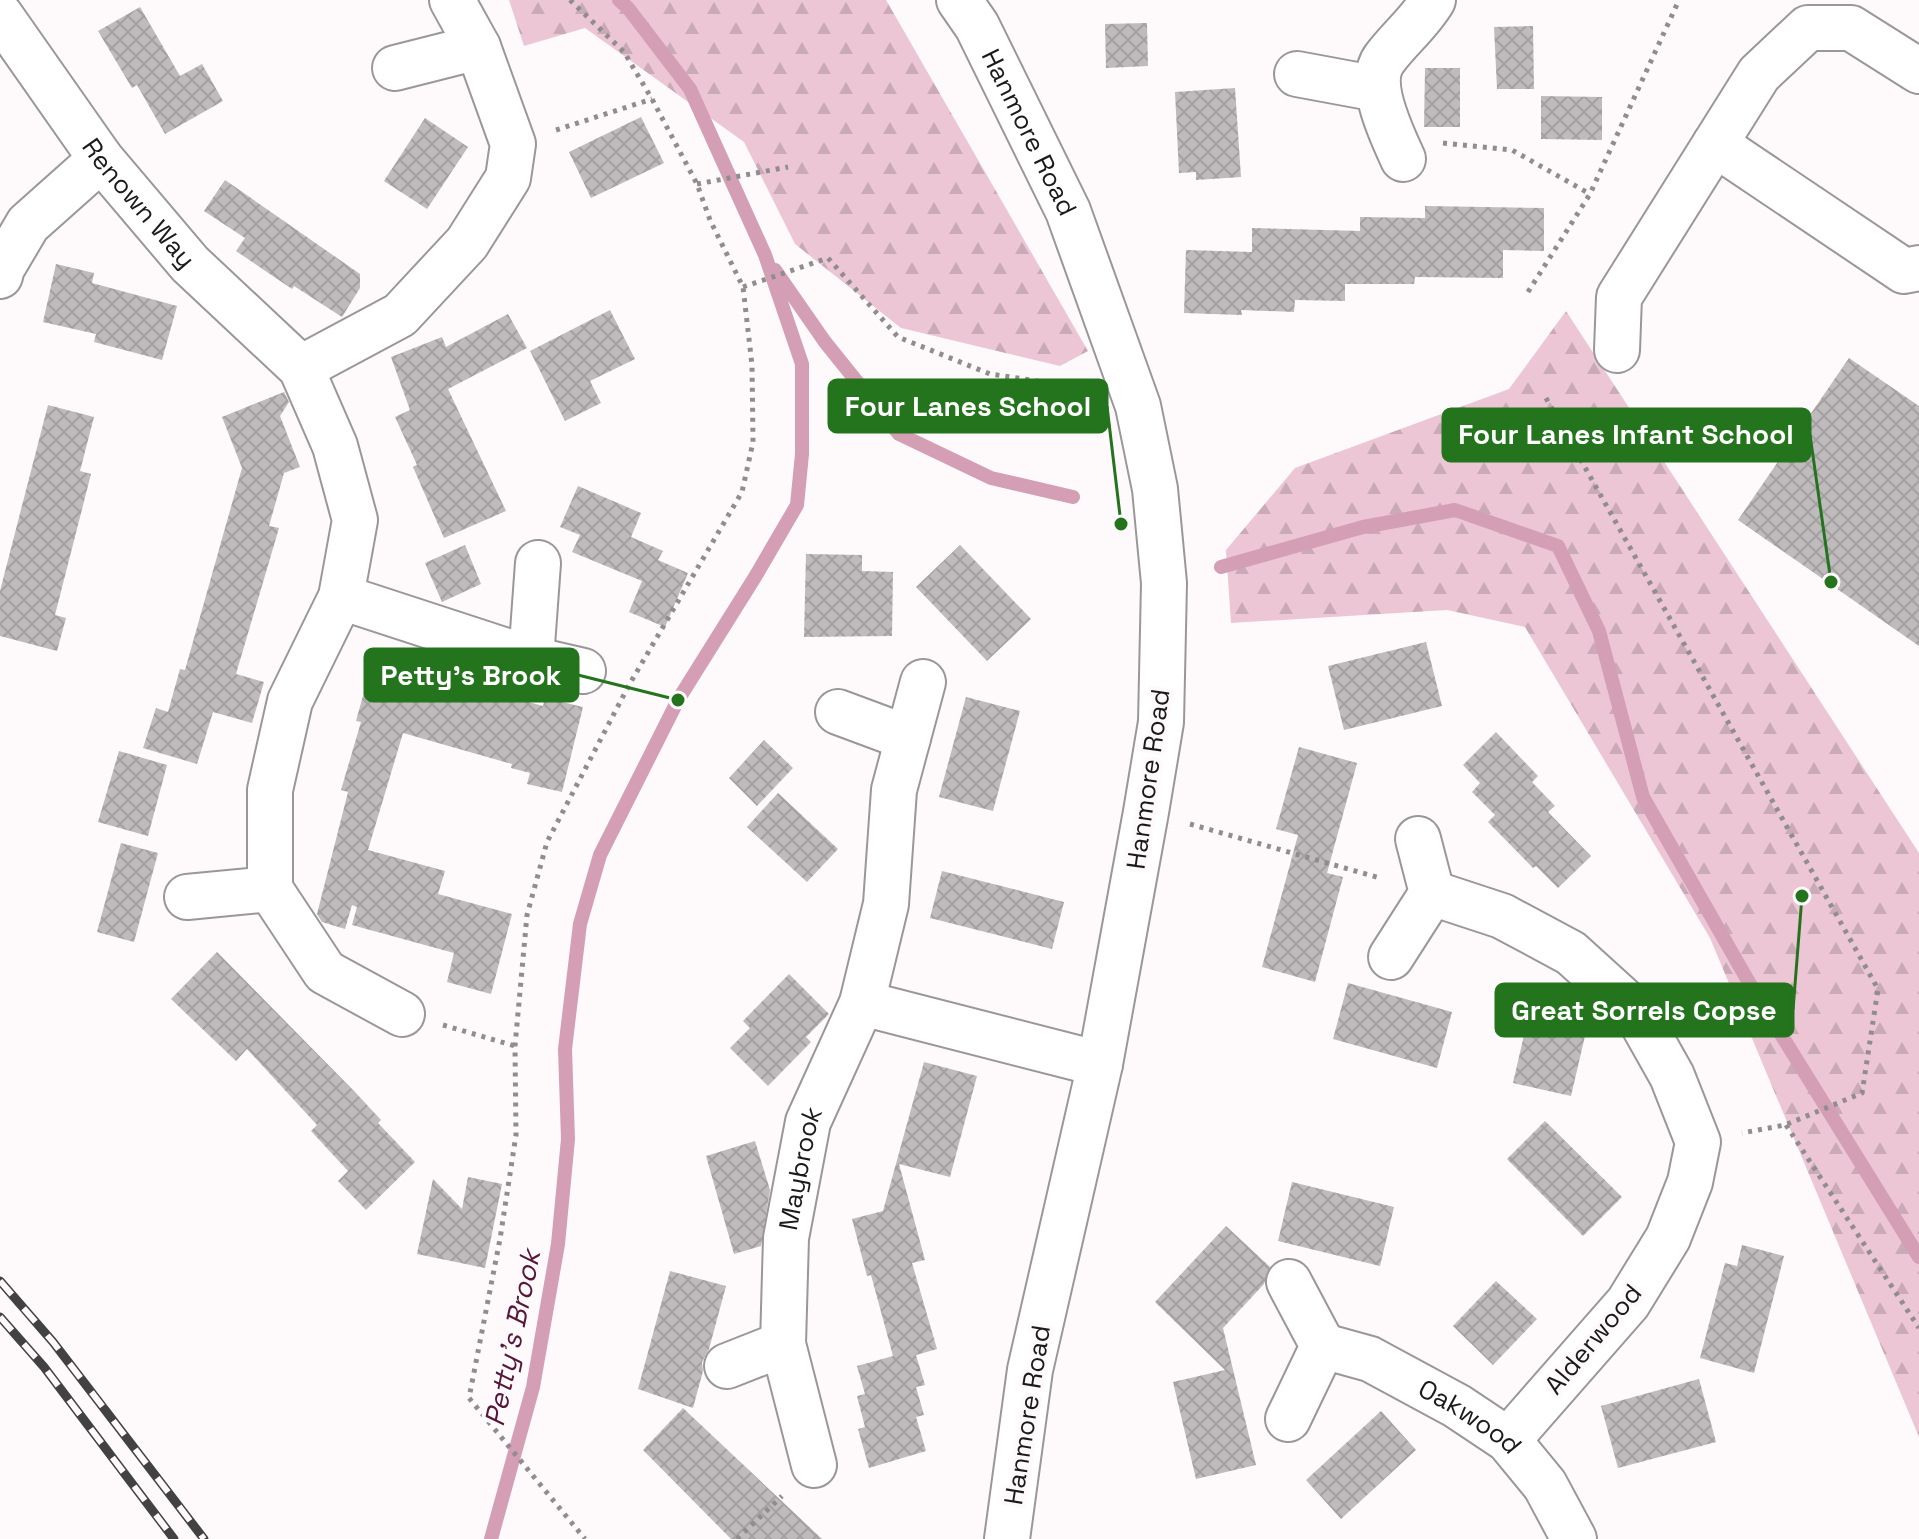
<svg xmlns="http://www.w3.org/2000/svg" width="1919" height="1539" viewBox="0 0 1919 1539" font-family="'Space Grotesk',sans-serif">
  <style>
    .forest { fill: url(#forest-firs) }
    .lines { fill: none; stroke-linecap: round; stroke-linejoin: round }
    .stream { stroke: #d49eb5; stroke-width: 14 }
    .building { fill: url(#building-cross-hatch) }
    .minor-casing { stroke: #9b9799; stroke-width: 48 }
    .path { stroke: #908d8e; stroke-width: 5; stroke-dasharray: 4 6; stroke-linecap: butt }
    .minor { stroke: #fff; stroke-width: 44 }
    .rail-casing { stroke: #434242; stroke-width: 9 }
    .rail { stroke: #fefafc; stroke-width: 6; stroke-dasharray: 18; stroke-linecap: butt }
    .labels { text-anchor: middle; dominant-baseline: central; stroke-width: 8; stroke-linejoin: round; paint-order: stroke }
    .street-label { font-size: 26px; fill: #1b1a1a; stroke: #fefafc }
    .water-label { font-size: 28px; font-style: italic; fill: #561738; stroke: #fefafc }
    .leader { fill: none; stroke: #23741d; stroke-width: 3 }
    .callout-dot { fill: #23741d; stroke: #fefafc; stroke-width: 3 }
    .callout { fill: #23741d; stroke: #23741d; stroke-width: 3 }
    .callout-label { font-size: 28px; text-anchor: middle; font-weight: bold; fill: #fff }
  </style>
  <defs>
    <pattern id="forest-firs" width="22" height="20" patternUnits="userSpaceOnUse" patternTransform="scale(2)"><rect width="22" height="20" fill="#edc6d6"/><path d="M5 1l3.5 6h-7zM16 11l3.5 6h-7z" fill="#cbaab7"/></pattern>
    <pattern id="building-cross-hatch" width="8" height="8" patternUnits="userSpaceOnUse" patternTransform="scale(2)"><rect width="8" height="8" fill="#bfbbbc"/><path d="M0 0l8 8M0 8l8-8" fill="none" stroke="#a4a0a1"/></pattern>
  </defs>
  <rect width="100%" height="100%" fill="#fefafc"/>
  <path class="forest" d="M509 0H886L1088 351 1060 366 901 328 795 244 744 142 585 28 524 46Z
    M1566 311 1919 853V1437L1710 938 1525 627 1447 610 1231 623 1226 550 1295 468 1509 389Z"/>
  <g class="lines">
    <path class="stream" d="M775 270 825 342 899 434 991 478 1073 497
      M1221 567 1363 527 1455 510 1558 546 1599 631 1643 797 1751 986 1919 1257
      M491 1539 533 1387 558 1244 568 1139 565 1049 580 924 600 855 678 700 755 577 797 505 802 454V364L765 255 690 89 628 8 619 0"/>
  </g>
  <path class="building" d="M140 7 180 76 202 64 223 101 165 134 137 85 132 88 98 31Z
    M1147 23 1148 66 1106 68 1105 24Z
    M1533 26 1534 89H1497L1494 27Z
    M1425 68H1460V127H1424Z
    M1235 88 1241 177 1196 180V172L1179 173 1175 92Z
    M1541 96 1602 97V140L1541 139Z
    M641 117 664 163 591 198 569 152Z
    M425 118 468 147 427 209 384 181Z
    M225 180 360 274V288L342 317 294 286 292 289 236 251 245 238 204 211Z
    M1425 206 1544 208V251L1503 250V278L1415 277 1414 284H1345V301L1295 300 1294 312 1241 310 1242 315 1184 313 1186 250 1252 252V228L1360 231V217L1425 218Z
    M56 264 94 273 92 283 177 306 162 360 94 342 96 334 43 322Z
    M610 310 635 359 590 381 601 403 565 421 530 351Z
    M508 314 527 348 448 389 506 511 444 538 413 467 417 465 395 417 410 410 391 357 442 337 446 347Z
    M1849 358 1919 406V646L1738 520Z
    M284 392 289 402 280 416 300 467 284 473 269 526 279 528 236 674 264 682 252 723 213 712 197 764 143 748 156 708 168 712 180 669 185 670 242 468 222 417Z
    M48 405 94 417 80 471 91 474 55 615 66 618 57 651 0 636V591Z
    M578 486 641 513 631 537 663 551 658 560 688 573 665 627 629 612 642 581 572 552 580 535 560 527Z
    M465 545 481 584 442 602 425 563Z
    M960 545 1031 619 987 661 916 587Z
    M806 554 862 555V571L893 572 892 636 804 637Z
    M1426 642 1442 706 1344 730 1328 666Z
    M374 656 413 663 411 669 543 706 545 698 583 707 562 792 527 784 530 773 511 768 512 764 403 733 368 850 445 871 438 894 512 914 491 994 447 982 454 953 352 925 357 907 352 905 345 929 322 922 317 914 348 792 341 790 361 722 356 721Z
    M966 697 1020 711 993 811 939 797Z
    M1496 732 1538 776 1532 782 1555 806 1548 812 1591 856 1558 888 1536 866 1533 868 1488 822 1495 815 1472 792 1480 783 1463 765Z
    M764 740 793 768 757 806 729 778Z
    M1299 747 1357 763 1327 873 1343 877 1315 982 1262 967 1298 835 1276 829Z
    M119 751 167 765 148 836 98 822Z
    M778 793 838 849 807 882 747 827Z
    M121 843 158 853 134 942 97 932Z
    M942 871 1064 902 1052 949 930 918Z
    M217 952 354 1091 381 1120 378 1123 415 1162 366 1210 338 1181 348 1171 311 1131 317 1125 247 1049 236 1061 171 999Z
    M789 974 829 1014 806 1037 811 1042 768 1086 730 1048 750 1028 743 1021Z
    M1348 983 1452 1012 1437 1068 1333 1039Z
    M1535 987 1584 998 1592 1006 1571 1096 1513 1083Z
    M924 1062 977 1076 950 1177 899 1164 925 1260 912 1263 937 1349 916 1355 925 1385 916 1387 924 1415 916 1417 926 1451 869 1468 858 1429 865 1427 857 1396 865 1394 857 1366 893 1356 871 1275 867 1276 852 1219 883 1211Z
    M1545 1121 1622 1197 1583 1236 1507 1159Z
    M755 1141 770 1190 761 1246 734 1254 706 1156Z
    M468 1177 502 1184 485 1268 417 1254 433 1179 462 1209Z
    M1292 1182 1394 1207 1380 1266 1278 1241Z
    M1226 1226 1270 1267 1264 1284 1223 1328 1256 1465 1196 1479 1173 1382 1225 1370 1155 1302Z
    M1742 1245 1784 1256 1754 1373 1700 1358 1725 1263 1737 1266Z
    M670 1271 726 1286 709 1349 702 1362 703 1371 693 1408 638 1389Z
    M1496 1281 1537 1319 1493 1365 1453 1326Z
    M1699 1379 1716 1442 1618 1468 1601 1406Z
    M683 1408 822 1539H731L643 1450Z
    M1381 1411 1416 1450 1341 1519 1306 1480Z"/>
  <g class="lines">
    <defs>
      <g id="minor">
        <path id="s1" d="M959 0 977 26 1068 211 1138 406 1155 489 1164 583 1161 722 1146 812 1100 1064 1030 1370 1007 1539"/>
        <path id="s2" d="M0 15 101 159 190 264 301 368 335 446 355 520 341 597 290 701 270 790V889L325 972 402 1014"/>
        <path d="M395 68 478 47"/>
        <path d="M1297 74 1378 89"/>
        <path d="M1715 144 1904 271 1919 268"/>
        <path d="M1403 159C1392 135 1366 82 1385 58 1400 38 1420 22 1433 0"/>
        <path d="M0 276 2 268 28 224 101 159"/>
        <path d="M1617 350 1619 297 1759 74 1808 28H1851L1919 71"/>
        <path d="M301 368 400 315 467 243 508 178 513 144 478 47 452 0"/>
        <path d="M341 597 531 659 583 671"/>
        <path d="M531 659 538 563"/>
        <path d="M838 712 908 738"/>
        <path d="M1432 893 1502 916 1571 953 1636 1012 1672 1076 1698 1142 1690 1182 1668 1238 1628 1303 1508 1440"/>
        <path d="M187 897 270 889"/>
        <path d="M1391 957 1432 893 1418 839"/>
        <path d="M862 1003 1100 1064"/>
        <path id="s3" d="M1323 1346 1370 1359 1457 1406 1508 1440 1545 1485 1574 1539"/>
        <path d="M727 1366 783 1344"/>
        <path d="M1288 1419 1323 1346 1289 1282"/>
        <path id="s4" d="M814 1465 783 1344 786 1238 808 1122 862 1003 886 904 894 790 923 682"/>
      </g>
    </defs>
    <use href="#minor" class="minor-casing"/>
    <path class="path" d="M570 0 624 52 652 99 697 184 710 220 743 287 752 365 753 442 742 492 629 685 547 842 527 915 515 1046 516 1135 500 1239 469 1398 585 1539
      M556 130 652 99
      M1443 143 1512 150 1590 194
      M697 184 788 167
      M743 287 828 258 898 337 990 374 1058 384 1082 382
      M1528 292 1590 194 1679 0
      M1546 398 1878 989 1862 1093 1785 1125 1742 1133
      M1190 824 1380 878
      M443 1025 515 1046
      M1786 1125 1919 1328
      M737 1539 782 1496"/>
    <use href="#minor" class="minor"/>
    <defs>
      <path id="rail" d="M0 1281 53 1342 204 1539
        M0 1317 44 1367 174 1539"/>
    </defs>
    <use href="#rail" class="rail-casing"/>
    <use href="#rail" class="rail"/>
  </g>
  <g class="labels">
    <g class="street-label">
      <text stroke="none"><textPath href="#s1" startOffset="150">Hanmore Road</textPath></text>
      <text stroke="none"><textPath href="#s2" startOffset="234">Renown Way</textPath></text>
      <text transform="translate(1148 779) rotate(-82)">Hanmore Road</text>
      <text stroke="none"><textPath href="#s4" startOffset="302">Maybrook</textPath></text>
      <text transform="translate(1593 1339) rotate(-50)">Alderwood</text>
      <text transform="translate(1027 1415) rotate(-81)">Hanmore Road</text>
      <text stroke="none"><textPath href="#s3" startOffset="164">Oakwood</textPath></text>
    </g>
    <g class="water-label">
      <text transform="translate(512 1338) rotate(-78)">Petty's Brook</text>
    </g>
  </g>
  <path class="leader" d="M1121 524L1107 406M1831 582L1810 435M678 700L578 675M1802 896L1793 1010"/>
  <g class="callout-dot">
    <circle cx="1121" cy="524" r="8"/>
    <circle cx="1831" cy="582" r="8"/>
    <circle cx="678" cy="700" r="8"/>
    <circle cx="1802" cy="896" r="8"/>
  </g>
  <g class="callout">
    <rect x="829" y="380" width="278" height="52" rx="8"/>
    <rect x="1443" y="409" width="367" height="52" rx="8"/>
    <rect x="365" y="649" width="213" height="52" rx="8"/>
    <rect x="1496" y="984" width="297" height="52" rx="8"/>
  </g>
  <g class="callout-label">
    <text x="968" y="416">Four Lanes School</text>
    <text x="1626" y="444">Four Lanes Infant School</text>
    <text x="471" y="685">Petty's Brook</text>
    <text x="1644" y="1020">Great Sorrels Copse</text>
  </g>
</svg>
